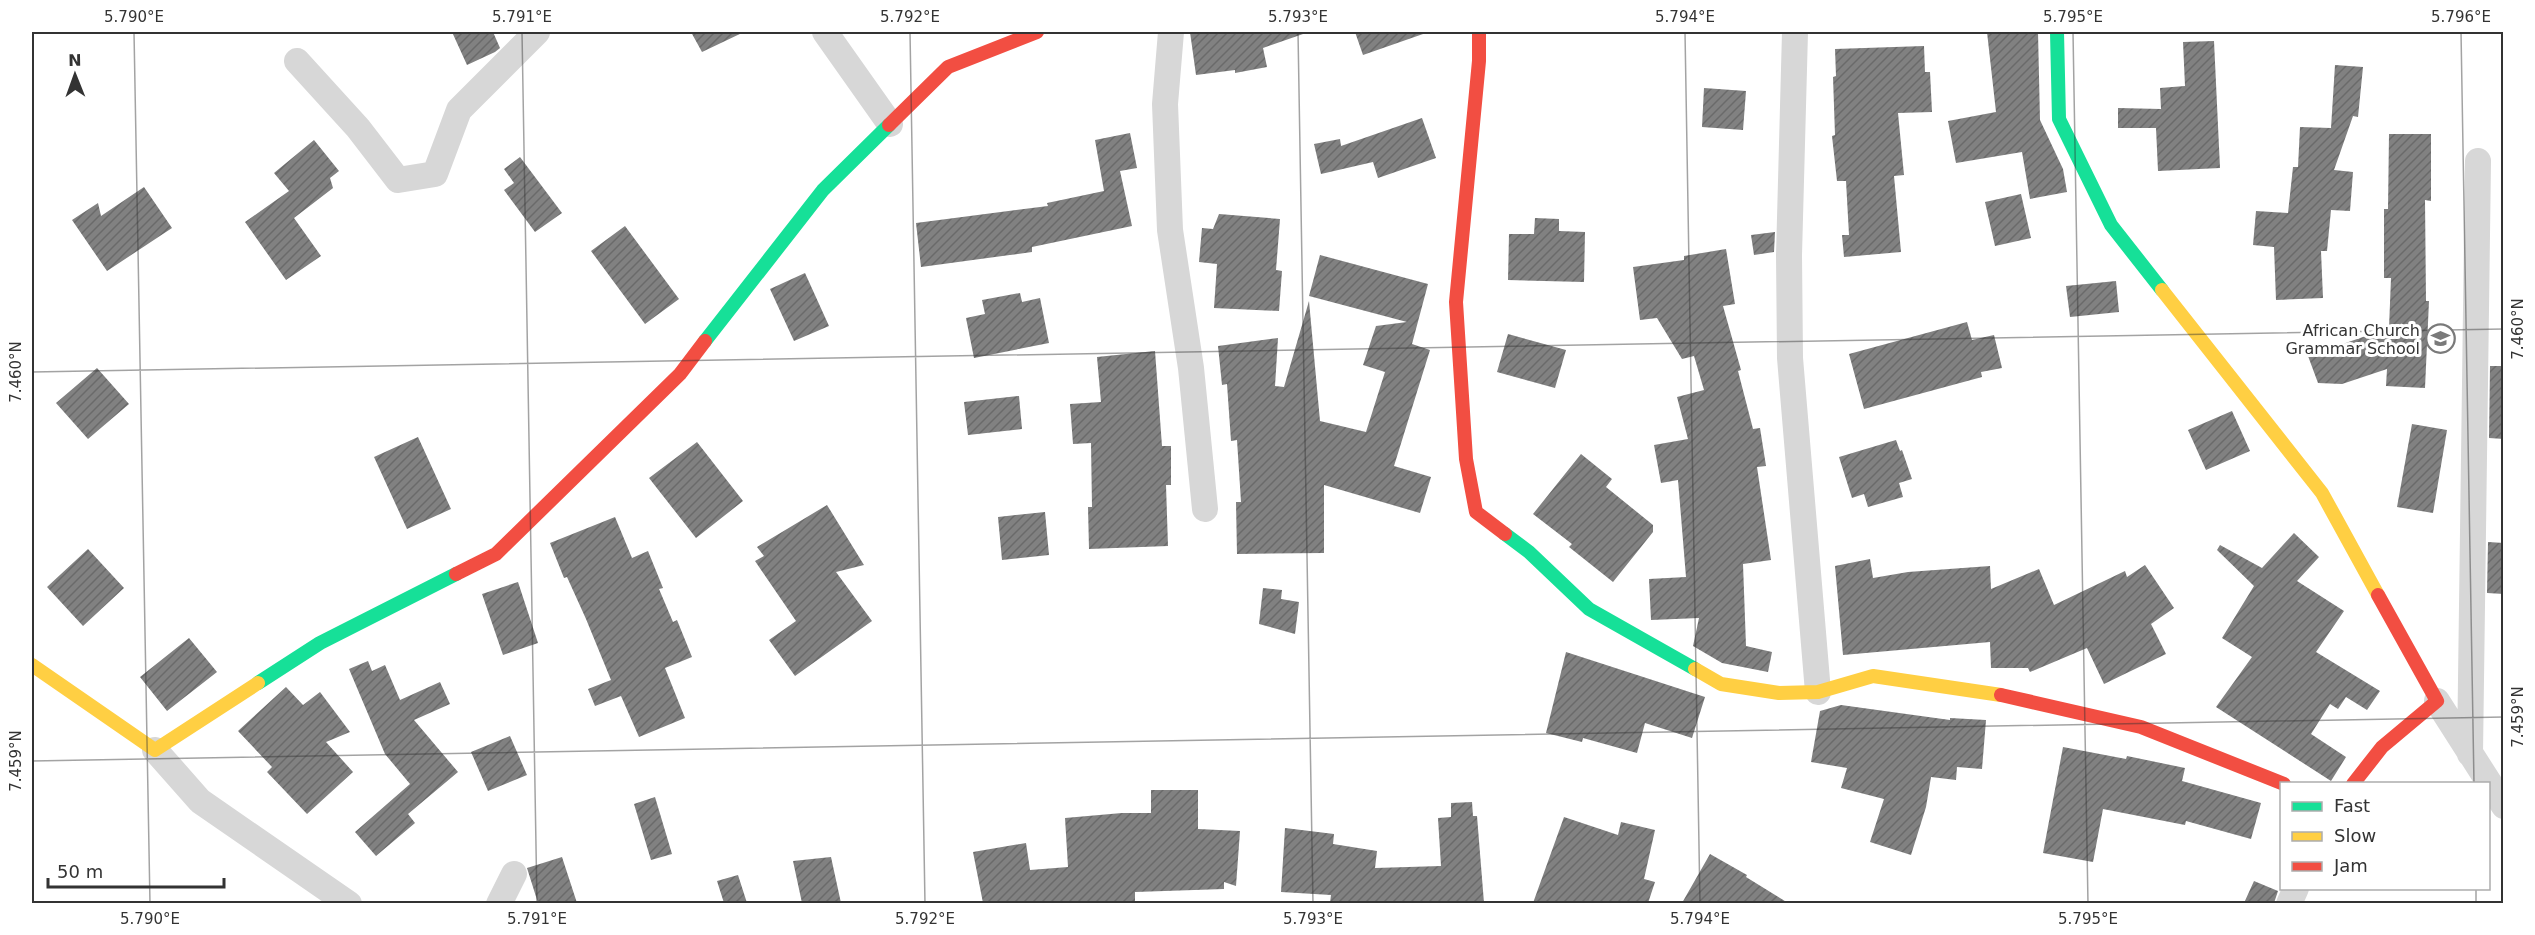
<svg xmlns="http://www.w3.org/2000/svg" width="2535" height="935" viewBox="0 0 2535 935" font-family="'DejaVu Sans',sans-serif">
  <style>
    .building { fill: url(#building-hatch) }
    .lines { fill: none; stroke-linecap: round; stroke-linejoin: round }
    .street { stroke: #d7d7d7; stroke-width: 26 }
    .fast { stroke: #16e098; stroke-width: 14 }
    .slow { stroke: #ffcf43; stroke-width: 14 }
    .jam { stroke: #f24e42; stroke-width: 14 }
    .ticks { fill: none; stroke: #333; stroke-width: 1.5; stroke-opacity: 0.45 }
    .labels { text-anchor: middle; dominant-baseline: central; stroke-width: 6; stroke-linejoin: round; paint-order: stroke }
    .poi-label { font-size: 16px; fill: #333; stroke: #fff; text-anchor: end }
    .neatline { fill: none; stroke: #333; stroke-width: 2 }
    .ticks-label { font-size: 15px; text-anchor: middle; fill: #333 }
  </style>
  <defs>
    <pattern id="building-hatch" width="6" height="6" patternUnits="userSpaceOnUse" patternTransform="scale(1.5)"><rect width="6" height="6" fill="#818181"/><path d="M-1 1l2-2M0 6l6-6M5 7l2-2" fill="none" stroke="#6a6a6a"/></pattern>
  </defs>
  <rect width="100%" height="100%" fill="#fff"/>
  <path class="building" d="M452 32H493L500 48 495 52 467 65Z
    M691 32H744L702 52Z
    M1190 32H1303V34L1263 48 1267 67 1235 73V70L1196 75Z
    M1355 32H1422L1423 34 1363 55Z
    M1987 32H2038L2040 120 2063 169 2067 192 2030 199 2022 152 1956 163 1948 121 1996 112Z
    M2214 41 2220 168 2158 171 2156 128H2118V108L2161 109 2160 88 2185 86 2183 42Z
    M1924 46 1925 72H1930L1932 112 1898 113 1904 175 1894 176 1901 252 1844 257 1842 235H1849L1846 181H1837L1832 136 1835 135 1833 77 1836 76 1835 49Z
    M2335 65 2363 67 2358 117 2353 116 2334 170 2353 172 2350 211 2331 210 2327 251H2321L2323 298 2276 300 2274 247 2253 245 2256 211 2288 213 2293 167H2298L2300 127 2331 128Z
    M1704 88 1746 91 1743 130 1702 127Z
    M1422 118 1436 158 1378 178 1373 162 1321 174 1314 144 1340 139 1341 146Z
    M1130 133 1137 168 1120 171 1132 226 1032 247V252L921 267 916 223 1048 206 1047 203 1104 191 1095 140Z
    M2389 134H2431V201L2425 200 2426 301H2429L2425 388 2386 386 2387 369 2342 384 2318 383 2308 356 2389 328 2391 278H2384V209H2388Z
    M314 140 339 171 330 178 333 188 294 218 321 256 286 280 245 222 289 191 274 173Z
    M520 157 562 213 535 232 504 190 514 183 504 169Z
    M144 187 172 228 107 271 72 220 98 203 101 216Z
    M2021 194 2031 238 1995 246 1985 202Z
    M1219 214 1280 219 1276 270 1282 271 1279 311 1214 308 1217 264 1199 262 1202 228 1213 229Z
    M1535 218 1559 219V231L1585 232 1584 282 1508 280 1509 234H1534Z
    M625 226 679 299 645 324 591 251Z
    M1775 232 1774 252 1754 255 1751 235Z
    M1726 249 1735 304 1723 306 1741 370 1738 371 1753 429 1760 428 1766 466 1757 467 1771 560 1743 564 1746 646 1772 652 1768 672 1722 663 1693 646 1699 618 1651 620 1649 579 1686 577 1678 480 1661 483 1654 445 1688 439 1677 397 1704 390 1694 356 1682 359 1657 318 1640 320 1633 267 1684 260V256Z
    M1320 255 1428 284 1412 344 1430 350 1394 466 1431 477 1420 513 1324 485V553L1237 554 1236 502H1241L1237 440 1231 441 1227 384 1222 385 1218 346 1278 338 1275 386 1284 387 1309 301 1320 421 1366 432 1385 372 1363 365 1376 326 1407 322 1309 296Z
    M805 273 829 326 794 341 770 289Z
    M2116 281 2119 312 2070 317 2066 286Z
    M1020 293 1022 302 1040 298 1049 343 974 358 966 318 985 314 982 300Z
    M1967 322 1972 340 1994 335 2002 368 1981 372 1982 377 1864 409 1849 354Z
    M1508 334 1566 350 1555 388 1497 372Z
    M1155 351 1162 446H1171V485H1166L1168 546 1089 549 1088 507H1092L1091 443 1073 444 1070 404 1101 402 1097 357Z
    M2490 366H2504V439L2489 438Z
    M97 368 129 404 88 439 56 403Z
    M1019 396 1022 429 968 435 964 402Z
    M2232 411 2250 451 2206 470 2188 430Z
    M2412 424 2447 430 2433 513 2397 507Z
    M418 437 451 509 407 529 374 457Z
    M1896 440 1900 451 1902 450 1912 479 1899 483 1903 497 1868 507 1864 494 1852 498 1839 457Z
    M697 442 743 501 696 538 649 478Z
    M1581 454 1612 479 1606 487 1653 525V532L1613 582 1569 547 1572 544 1533 514Z
    M827 505 864 565 836 572 872 621 795 676 769 640 796 621 755 561 764 556 757 547Z
    M1045 512 1049 555 1002 560 998 517Z
    M615 517 632 558 648 551 663 588 659 589 673 622 677 620 692 657 665 668 685 718 639 737 621 696 595 706 588 689 611 680 586 619 567 577 564 578 550 543Z
    M2294 533 2319 557 2297 581 2344 611 2316 652 2380 691 2367 710 2346 697 2338 709 2330 704 2311 734 2346 757 2331 781 2216 707 2252 657 2222 638 2254 586 2217 550 2220 545 2262 568Z
    M2488 542 2504 543V594L2487 593Z
    M88 549 124 588 83 626 47 587Z
    M1870 559 1873 578 1908 572 1990 566 1991 589 2039 569 2054 605 2125 571 2127 577 2145 565 2174 608 2151 624 2166 654 2104 684 2087 648 2030 672 2028 668H1991L1990 642 1843 655 1835 566Z
    M518 582 538 643 503 655 482 594Z
    M1263 588 1282 590 1281 599 1299 602 1295 634 1259 624Z
    M189 638 217 672 167 711 140 677Z
    M1566 652 1705 697 1692 738 1645 723 1637 753 1583 738 1582 742 1546 733Z
    M368 661 372 671 385 665 400 700 440 682 450 704 414 720 458 772 408 814 415 823 376 856 355 832 410 784 385 754 349 669Z
    M286 687 303 705 320 692 350 732 326 742 353 772 307 814 267 772 272 767 238 731Z
    M1841 705 1950 720V718L1986 720 1982 769 1957 767 1956 780 1931 777 1926 807 1911 855 1870 842 1884 799 1841 788 1847 768 1811 762 1820 711Z
    M510 736 527 775 488 791 471 752Z
    M2063 747 2126 759 2127 756 2185 768 2182 781 2261 803 2251 839 2186 821 2185 825 2103 809 2093 862 2043 853Z
    M1151 790H1198V829L1240 831 1236 886 1224 882V889L1135 892V903H983L973 852 1026 843 1030 870 1068 867 1065 818 1122 813H1151Z
    M655 797 672 854 651 860 634 804Z
    M1472 802 1473 816H1477L1484 903H1330L1331 895 1281 892 1285 828 1334 834 1333 844 1377 851 1375 868 1441 866 1438 818 1451 817V803Z
    M1564 817 1618 835 1621 822 1655 830 1644 879 1655 882 1648 903H1533Z
    M1710 854 1747 875 1746 877 1788 903H1682Z
    M562 857 577 903H538L527 868Z
    M831 857 841 903H802L793 861Z
    M738 875 747 903H724L717 881Z
    M2254 881 2278 891 2274 903H2244Z"/>
  <g class="lines">
    <path class="street" d="M825 32 890 124
      M1171 32 1165 104 1170 230 1191 368 1205 509
      M1795 32 1789 255 1790 358 1818 692
      M297 61 358 128 398 180 435 174 459 110 537 32
      M2437 701 2504 806
      M155 750 200 801 349 904
      M2470 754 2478 161
      M499 904 514 874
      M2289 904 2296 888"/>
    <path class="fast" d="M2057 32 2059 119 2111 225 2162 290
      M705 341 823 190 889 125
      M1505 534 1529 552 1589 609 1695 669
      M258 683 320 643 456 574"/>
    <path class="slow" d="M2162 290 2322 493 2378 595
      M32 665 155 750 258 683
      M1695 669 1721 684 1779 693 1818 692 1873 676 2001 695"/>
    <path class="jam" d="M1479 32V61L1456 302 1466 459 1476 512 1505 534
      M889 125 948 67 1037 32
      M456 574 496 554 680 374 705 341
      M2001 695 2141 727 2284 784
      M2353 784 2382 747 2437 701 2378 595"/>
  </g>
  <path class="ticks" d="M134 32 150 904M522 32 537 904M910 32 925 904M1298 32 1313 904M1685 32 1700 904M2073 32 2088 904M2461 32 2474 784M32 372 2504 329M32 761 2504 717M2476 888V904"/>
  <defs>
    <symbol id="school-ring" viewBox="-11 -11 22 22"><circle r="9.5" fill="#fff" stroke="#7a7a7a" stroke-width="1.5"/><path d="M0-5L7-2L0 1L-7-2ZM-4 1L0 2.5L4 1V4Q0 6-4 4Z" fill="#7a7a7a"/></symbol>
  </defs>
  <g fill-rule="evenodd">
    <use href="#school-ring" x="2424" y="322" width="33" height="33"/>
  </g>
  <g class="labels">
    <g class="poi-label">
      <text x="2420" y="330">African Church<tspan x="2420" dy="18">Grammar School</tspan></text>
    </g>
  </g>
  <rect width="2535" height="935" fill="none" stroke="#ffffff" stroke-width="66"/>
  <rect x="2280" y="782" width="210" height="108" fill="#ffffff" stroke="#adadad" stroke-width="1.5"/>
  <rect x="2292" y="802" width="30" height="9" fill="#16e098" stroke="#adadad" stroke-width="1.5"/>
  <text x="2334" y="812" font-size="18" fill="#333333">Fast</text>
  <rect x="2292" y="832" width="30" height="9" fill="#ffcf43" stroke="#adadad" stroke-width="1.5"/>
  <text x="2334" y="842" font-size="18" fill="#333333">Slow</text>
  <rect x="2292" y="862" width="30" height="9" fill="#f24e42" stroke="#adadad" stroke-width="1.5"/>
  <text x="2334" y="872" font-size="18" fill="#333333">Jam</text>
  <g transform="translate(75 75) rotate(359)" stroke="#ffffff" stroke-width="4.5" paint-order="stroke">
  <path d="M0-4.5L10 22L0 15L-10 22Z" fill="#333333"/>
  <text y="-9" font-size="16" font-weight="bold" text-anchor="middle" fill="#333333">N</text>
  </g>
  <path d="M48 878v9h176v-9" fill="none" stroke="#333333" stroke-width="3"/>
  <text x="57" y="878" font-size="18" fill="#333333" stroke="#ffffff" stroke-width="4.5" paint-order="stroke">50 m</text>
  <rect x="33" y="33" width="2469" height="869" class="neatline"/>
  <g class="ticks-label">
    <text x="134" y="22">5.790°E</text>
    <text x="522" y="22">5.791°E</text>
    <text x="910" y="22">5.792°E</text>
    <text x="1298" y="22">5.793°E</text>
    <text x="1685" y="22">5.794°E</text>
    <text x="2073" y="22">5.795°E</text>
    <text x="2461" y="22">5.796°E</text>
    <text transform="translate(2518 329) rotate(-90)" y="5">7.460°N</text>
    <text transform="translate(16 372) rotate(-90)" y="5">7.460°N</text>
    <text transform="translate(2518 717) rotate(-90)" y="5">7.459°N</text>
    <text transform="translate(16 761) rotate(-90)" y="5">7.459°N</text>
    <text x="150" y="924">5.790°E</text>
    <text x="537" y="924">5.791°E</text>
    <text x="925" y="924">5.792°E</text>
    <text x="1313" y="924">5.793°E</text>
    <text x="1700" y="924">5.794°E</text>
    <text x="2088" y="924">5.795°E</text>
  </g>
</svg>
